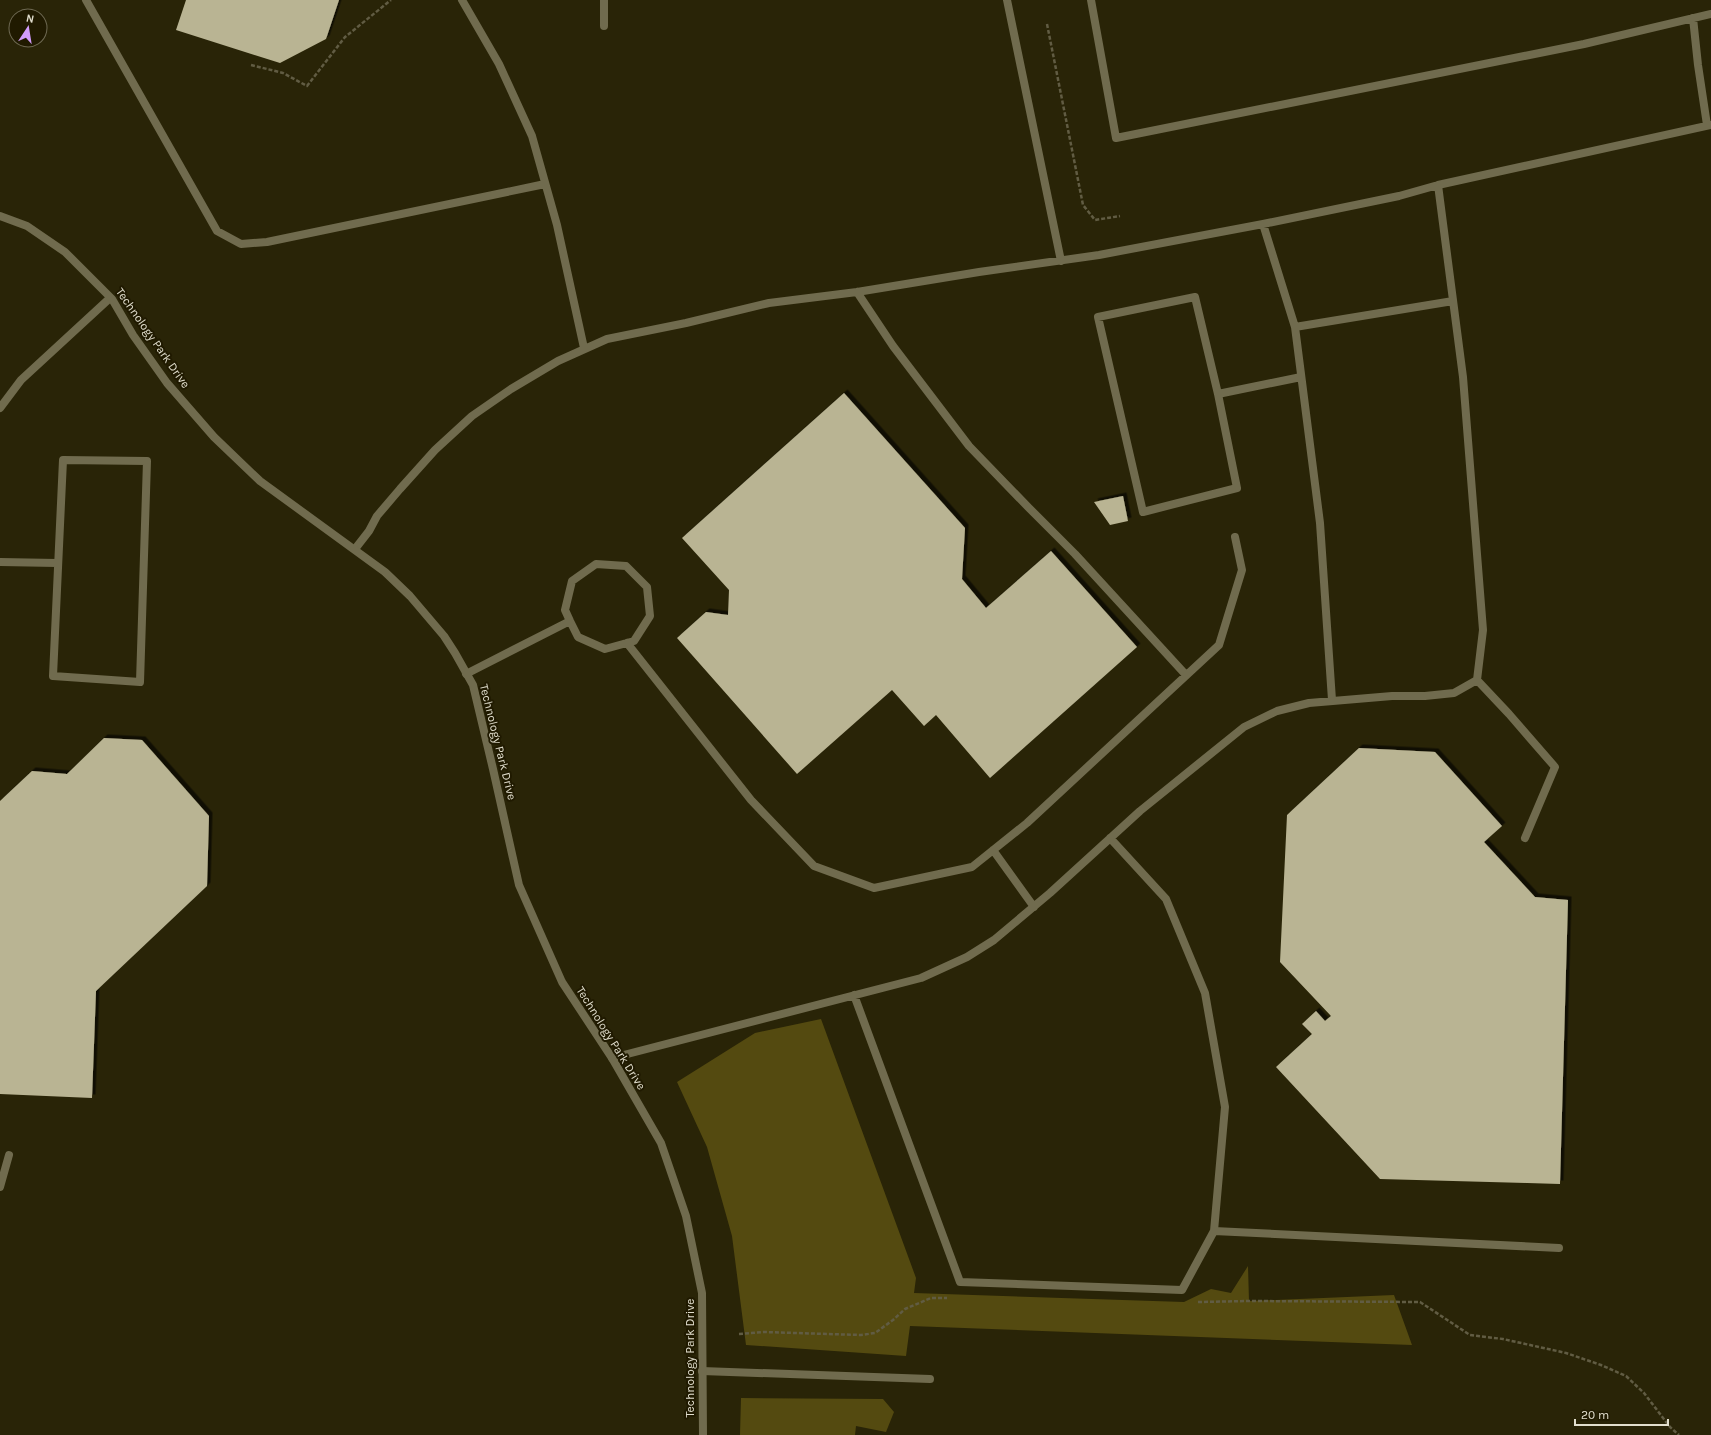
<svg xmlns="http://www.w3.org/2000/svg" width="1711" height="1435" viewBox="0 0 1711 1435" font-family="Karla,sans-serif">
  <style>
    .green { fill: #544a10 }
    .building { fill: #b9b493; filter: url(#shadow) }
    .lines { fill: none; stroke-linecap: round; stroke-linejoin: round }
    .path { stroke: #615c43; stroke-width: 2.5; stroke-dasharray: 4 2; stroke-linecap: butt }
    .service { stroke: #706b4e; stroke-width: 8 }
    .minor { stroke: #706b4e; stroke-width: 8 }
    .labels { text-anchor: middle; dominant-baseline: central; stroke-width: 4; stroke-linejoin: round; paint-order: stroke }
    .street-label { font-size: 12px; fill: #e2dfce; stroke: #201a00 }
  </style>
  <defs>
    <filter id="shadow"><feDropShadow dx="3.5" dy="-3.5" stdDeviation="0" flood-color="#0009"/></filter>
  </defs>
  <rect width="100%" height="100%" fill="#292407"/>
  <path class="green" d="M821 1019 916 1278 914 1293 1184 1302 1211 1289 1231 1293 1248 1266 1249 1301 1394 1295 1412 1345 910 1326 906 1356 746 1345 732 1236 707 1147 677 1082 755 1033Z
    M741 1398 883 1399 894 1412 886 1432 856 1426 855 1435H740Z"/>
  <path class="building" d="M186 0H339L326 39 280 63 176 30Z
    M844 393 965 528 962 579 986 608 1051 551 1137 647 990 778 936 715 924 726 892 690 797 774 677 638 706 612 728 615 729 590 682 538Z
    M1123 496 1128 521 1110 525 1094 502Z
    M104 738 142 740 209 816 207 886 96 991 92 1098 0 1094V801L32 771 67 774Z
    M1359 748 1435 752 1502 826 1484 842 1535 897 1568 900 1560 1184 1380 1179 1276 1067 1312 1034 1302 1024 1316 1011 1325 1021 1331 1016 1280 962 1287 815Z"/>
  <g class="lines">
    <path class="path" d="M1047 24 1083 205 1095 220 1120 216
      M251 65 283 73 307 86 345 37 391 0
      M1198 1302 1249 1301 1420 1302 1470 1335 1503 1339 1566 1353 1601 1365 1626 1376 1644 1393 1670 1427 1679 1435
      M739 1334 764 1332 861 1335 875 1333 893 1320 905 1309 931 1298H947"/>
    <path class="service" d="M86 0 217 231 241 244 267 242 545 184
      M462 0 499 64 532 136 557 225 584 348
      M1007 0 1061 261
      M1091 0 1116 138 1584 44 1711 14
      M1693 18 1698 65 1707 125
      M604 26V0
      M1263 224 1295 327 1320 523 1332 700
      M857 292 893 346 969 446 1029 508 1075 554 1186 675
      M1295 327 1453 301
      M1218 394 1195 297 1098 317 1143 512 1237 488 1218 394 1301 377
      M0 408 21 380 110 298
      M63 460 147 461 140 682 53 676Z
      M355 549 369 531 377 516 400 489 435 450 472 416 511 389 558 361 607 339 686 323 769 303 857 292 979 272 1099 255 1263 224 1399 196 1438 185 1711 125
      M0 562 57 563
      M596 564 626 566 647 587 650 616 634 641 605 649 578 637 570 621 565 610 572 581Z
      M627 643 751 800 814 866 874 888 972 867 1027 823 1219 645 1242 570 1235 537
      M466 674 570 621
      M1477 680 1509 714 1555 767 1525 838
      M1110 838 1166 899 1205 993 1225 1107 1214 1231
      M993 850 1034 907
      M854 995 960 1282 1182 1290 1214 1231 1559 1248
      M612 1058 921 978 967 957 994 940 1050 893 1140 811 1244 727 1277 711 1309 703 1392 696H1425L1454 693 1477 680 1483 630 1463 377 1438 185
      M0 1187 9 1155
      M702 1371 930 1379"/>
    <path class="minor" d="M0 216 27 226 65 252 112 299 133 335 167 383 214 437 260 481 385 572 410 596 444 636 455 653 473 685 493 769 519 885 562 982 612 1058 661 1143 686 1216 702 1293 703 1435"/>
  </g>
  <g class="labels">
    <g class="street-label">
      <text transform="translate(153 338) rotate(55)">Technology Park Drive</text>
      <text transform="translate(498 742) rotate(76)">Technology Park Drive</text>
      <text transform="translate(611 1038) rotate(58)">Technology Park Drive</text>
      <text transform="translate(690 1358) rotate(-90)">Technology Park Drive</text>
    </g>
  </g>
  <g transform="translate(28 28) rotate(12)"><circle r="19" fill="#201a00" stroke="#6e6952"/>
  <path d="M0-3L7 15L0 10L-7 15Z" fill="#d29cfd"/>
  <text y="-6" font-size="11" font-weight="bold" text-anchor="middle" fill="#e2dfce">N</text>
  </g>
  <path d="M1575 1419v6h93v-6" fill="none" stroke="#e2dfce" stroke-width="2"/>
  <text x="1581" y="1419" font-size="12" fill="#e2dfce" stroke="#201a00" stroke-width="3" paint-order="stroke">20 m</text>
</svg>
